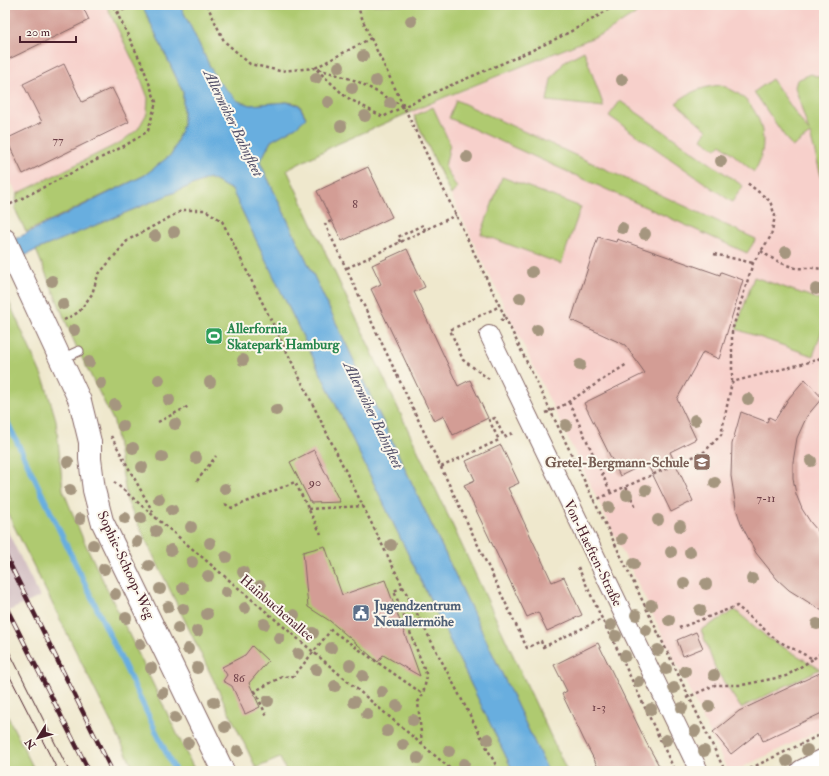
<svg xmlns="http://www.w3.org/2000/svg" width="829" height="776" viewBox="0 0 829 776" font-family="'IM FELL Double Pica',serif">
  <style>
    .built { fill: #f7d0cb }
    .industrial { fill: #d2bec2 }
    .green { fill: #afca70; stroke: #7c744e }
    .water { fill: #68aedf; stroke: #596685 }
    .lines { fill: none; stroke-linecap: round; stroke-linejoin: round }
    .stream { stroke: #68aedf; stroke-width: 5.5 }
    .building { fill: #d39d95 }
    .service-casing { stroke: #846564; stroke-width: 11 }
    .minor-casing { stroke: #846564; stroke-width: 20 }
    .tertiary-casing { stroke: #846564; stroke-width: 24 }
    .path { stroke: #846564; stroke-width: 2.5; stroke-dasharray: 3 3; stroke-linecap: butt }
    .service { stroke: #fff; stroke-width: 9 }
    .minor { stroke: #fff; stroke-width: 18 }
    .tertiary { stroke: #fff; stroke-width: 22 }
    .tram { stroke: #4a1f2b; stroke-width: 1 }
    .rail-casing { stroke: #4a1f2b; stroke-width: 4.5 }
    .rail { stroke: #fbf7ec; stroke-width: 3; stroke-dasharray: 9; stroke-linecap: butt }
    .tree { fill: #a5967f }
    .labels { text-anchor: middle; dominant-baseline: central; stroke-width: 4; stroke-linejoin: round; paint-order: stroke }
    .number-label { font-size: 12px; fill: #6c3e46 }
    .leisure-label { font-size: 14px; font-weight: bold; fill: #27864d; stroke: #fbf7ec; text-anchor: start }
    .education-label { font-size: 14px; font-weight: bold; fill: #785e54; stroke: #fbf7ec; text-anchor: end }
    .street-label { font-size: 14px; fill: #4a1f2b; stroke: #fbf7ec }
    .service-label { font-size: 14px; font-weight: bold; fill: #4e5e75; stroke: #fbf7ec; text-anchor: start }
    .water-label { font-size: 15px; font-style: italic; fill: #54516a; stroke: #fbf7ec }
  </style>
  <rect width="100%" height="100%" fill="#fbf7ec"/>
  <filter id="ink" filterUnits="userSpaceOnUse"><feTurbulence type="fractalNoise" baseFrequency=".025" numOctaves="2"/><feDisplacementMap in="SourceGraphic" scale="8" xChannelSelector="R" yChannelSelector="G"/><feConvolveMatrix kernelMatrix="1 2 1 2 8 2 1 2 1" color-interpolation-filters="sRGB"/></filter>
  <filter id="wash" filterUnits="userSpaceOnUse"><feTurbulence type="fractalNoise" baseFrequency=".012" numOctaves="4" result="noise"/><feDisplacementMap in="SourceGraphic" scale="16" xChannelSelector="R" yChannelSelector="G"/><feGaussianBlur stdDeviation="0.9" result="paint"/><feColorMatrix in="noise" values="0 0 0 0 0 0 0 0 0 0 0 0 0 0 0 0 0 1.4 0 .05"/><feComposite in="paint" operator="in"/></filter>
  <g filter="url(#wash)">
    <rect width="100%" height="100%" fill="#efe8cd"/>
    <path class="built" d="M5 5H106L137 69 148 98 147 113 138 129 121 142 17 194 5 170Z
      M649 5H824V728L734 771H728L411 112 607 32Z"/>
    <path class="industrial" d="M5 526 40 597 6 612 5 609Z"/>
    <path class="green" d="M106 5H142L183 92V125L172 154 145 175 26 232 15 209 17 194 121 142 138 129 147 113 148 98 137 69Z
      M180 5H649L607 32 445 97 335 145 287 170 567 771H548L260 162 271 141 296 127 306 117 299 104 287 102 251 105 238 101 216 79Z
      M584 51 604 107 547 101 551 79 565 61Z
      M811 74 824 79V187L810 134 792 147 754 92 772 79 809 132 795 87 797 80Z
      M721 85C726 87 732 90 737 93 763 110 771 146 754 172L721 144 716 149 702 139 707 130 676 103C690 91 703 87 721 85Z
      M456 100 756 239 747 253 449 118Z
      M620 101 743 186 732 202 609 116Z
      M433 107 450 144 445 167 457 188 451 195 414 116Z
      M502 177 581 207 561 264 481 234Z
      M209 178 232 190 513 771H286L280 758 256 768 127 501 114 422 76 346 36 250Z
      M754 277 824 301V325L813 356 736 329Z
      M5 293 45 383 56 420 63 490 83 539 195 771H135L5 508Z
      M735 610 768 638 820 669 741 708 716 670 701 630Z
      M5 711 35 771H5Z"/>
    <path class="water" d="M142 5H180L216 79 238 101 251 105 287 102 299 105 306 118 296 127 271 141 260 162 548 771H513L232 190 209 178 36 250 5 266V244L145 175 172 154 183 125V92Z"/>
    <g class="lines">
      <path class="stream" d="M5 417 175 771"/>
    </g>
    <g id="blocks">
      <path class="building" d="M5 5H82L89 20 5 61Z
        M64 64 82 102 112 88 129 122 23 174 6 139 42 122 23 84Z
        M368 167 392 217 342 241 317 191Z
        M598 237 616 242 617 239 720 275 721 272 743 280 719 359 703 352 677 399 696 439 670 452 693 501 671 512 647 463 620 476 584 403 645 373 625 345 571 320Z
        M407 249 425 287 414 292 458 386 470 380 488 418 453 435 444 416 434 421 371 289 381 284 372 265Z
        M805 379 822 398 807 416 797 438 793 462V478L796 494 802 509 811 523 824 538V612L789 590 777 579 756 553 741 524 736 508 731 476 732 444 741 412 767 422 769 417 775 420 789 398Z
        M501 445 519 483 508 488 552 582 564 577 582 615 547 631 538 612 527 617 464 485 475 480 466 461Z
        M314 450 340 502 311 503 290 462Z
        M325 546 342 595 385 580 420 676 383 655 378 662 330 621 308 607 303 552Z
        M696 632 703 648 683 656 677 640Z
        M598 643 646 742 662 771H600L584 740 562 694 567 691 554 665Z
        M252 646 268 661 249 683 260 707 245 714 232 686 223 681 227 675 222 667 245 655Z
        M824 671V712L763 741 759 732 731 754 713 732 739 711Z"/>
    </g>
  </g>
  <g filter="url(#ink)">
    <use href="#blocks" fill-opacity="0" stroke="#846564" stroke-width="1"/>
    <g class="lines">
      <defs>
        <path id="service" d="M61 359 79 351"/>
        <path id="minor" d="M489 335 699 771"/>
        <path id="tertiary" d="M5 240 80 401 90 442V459L94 490 102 521 223 771
          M802 771 824 760"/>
      </defs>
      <use href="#service" class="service-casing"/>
      <use href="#minor" class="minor-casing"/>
      <use href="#tertiary" class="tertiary-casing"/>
      <path class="path" d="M207 5 224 41 250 64 280 71 315 68 357 81 403 106
        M357 5 366 28 505 317 501 321
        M117 13 133 5
        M371 38 315 68 346 97 383 117C459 77 544 53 615 5
        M5 207 126 145 148 131 156 102 142 64 113 5
        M331 221 325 224 527 648 541 641 543 647 602 619
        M400 242 398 237 423 225 425 230
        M761 251C770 258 784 265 796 268 805 269 814 266 824 270
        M714 254 753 263
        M347 268 456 215
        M505 317 725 771
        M64 320 79 312 92 294 98 275 128 240 183 210H205L222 221 403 587 499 771
        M489 379 463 360 450 330 500 306
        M732 382V331L753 263 771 236 775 216 770 201 746 182
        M569 402 611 493
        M546 413 562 406 627 364
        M158 422 189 406
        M111 436 154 514
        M441 467 499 440 489 420 495 418 504 437 515 432
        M197 481 216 456
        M114 482 453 771
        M626 487 636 507
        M593 501 704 452 721 435 732 382 817 360 824 355
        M225 504 232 508 295 482 321 534
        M308 509 363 506
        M578 567 610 636
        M403 587 394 591 427 676 423 694 418 702 422 744
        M679 628 737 606 778 641 813 659 824 651
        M611 636 675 771
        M255 691 267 717
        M253 692 282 677 294 676 331 630 423 694
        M686 698 715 685H742L786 676 813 659
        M745 771 824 733"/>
      <use href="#service" class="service"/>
      <use href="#minor" class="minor"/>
      <use href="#tertiary" class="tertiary"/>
      <path class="tram" d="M5 643 69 771
        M5 667 58 771"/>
      <defs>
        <path id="rail" d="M5 554 112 771
          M5 605 89 771"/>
      </defs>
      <use href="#rail" class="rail-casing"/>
      <use href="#rail" class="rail"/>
    </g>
    <g class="tree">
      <circle cx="411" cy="21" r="6"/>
      <circle cx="363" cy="56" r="6"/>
      <circle cx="339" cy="67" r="6"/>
      <circle cx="316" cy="78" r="6"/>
      <circle cx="622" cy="80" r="6"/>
      <circle cx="376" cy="81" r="6"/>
      <circle cx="352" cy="88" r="6"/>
      <circle cx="328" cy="102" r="6"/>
      <circle cx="390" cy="103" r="6"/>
      <circle cx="365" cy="116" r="6"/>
      <circle cx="341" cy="126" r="6"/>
      <circle cx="467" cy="157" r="6"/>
      <circle cx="721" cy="161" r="6"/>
      <circle cx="622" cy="228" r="6"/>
      <circle cx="174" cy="232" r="6"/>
      <circle cx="645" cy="234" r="6"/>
      <circle cx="155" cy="236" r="6"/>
      <circle cx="786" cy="252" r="6"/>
      <circle cx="532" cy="272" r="6"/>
      <circle cx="52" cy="281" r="6"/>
      <circle cx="816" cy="289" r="6"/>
      <circle cx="520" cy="298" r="6"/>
      <circle cx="63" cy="304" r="6"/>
      <circle cx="74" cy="330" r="6"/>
      <circle cx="537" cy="330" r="6"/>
      <circle cx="243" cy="360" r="6"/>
      <circle cx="89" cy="362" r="6"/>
      <circle cx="580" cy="365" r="6"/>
      <circle cx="159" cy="380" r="6"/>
      <circle cx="210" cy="382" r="6"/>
      <circle cx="101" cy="383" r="6"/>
      <circle cx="748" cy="399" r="6"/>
      <circle cx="169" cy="400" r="6"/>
      <circle cx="115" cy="405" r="6"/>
      <circle cx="276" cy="410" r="6"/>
      <circle cx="695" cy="420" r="6"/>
      <circle cx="175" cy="424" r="6"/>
      <circle cx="566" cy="425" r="6"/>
      <circle cx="123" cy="426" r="6"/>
      <circle cx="133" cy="448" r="6"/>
      <circle cx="162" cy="457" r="6"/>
      <circle cx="196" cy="458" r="6"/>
      <circle cx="811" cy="461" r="6"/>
      <circle cx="68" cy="462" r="6"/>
      <circle cx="142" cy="467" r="6"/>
      <circle cx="715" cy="483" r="6"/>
      <circle cx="225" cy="489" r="6"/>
      <circle cx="70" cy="490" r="6"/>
      <circle cx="646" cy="490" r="6"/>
      <circle cx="627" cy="495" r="6"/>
      <circle cx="159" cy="499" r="6"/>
      <circle cx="609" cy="507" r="6"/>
      <circle cx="172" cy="510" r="6"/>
      <circle cx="125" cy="518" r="6"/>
      <circle cx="141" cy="518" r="6"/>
      <circle cx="80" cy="519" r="6"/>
      <circle cx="658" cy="520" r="6"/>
      <circle cx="680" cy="526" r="6"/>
      <circle cx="191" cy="527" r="6"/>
      <circle cx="156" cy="531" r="6"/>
      <circle cx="622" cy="539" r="6"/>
      <circle cx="137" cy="542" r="6"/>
      <circle cx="210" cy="543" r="6"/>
      <circle cx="93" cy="545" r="6"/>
      <circle cx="391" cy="545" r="6"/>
      <circle cx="171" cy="550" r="6"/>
      <circle cx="671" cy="552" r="6"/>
      <circle cx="690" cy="552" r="6"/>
      <circle cx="226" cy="557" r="6"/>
      <circle cx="192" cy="562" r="6"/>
      <circle cx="634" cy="564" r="6"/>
      <circle cx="149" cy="566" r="6"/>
      <circle cx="104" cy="569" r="6"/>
      <circle cx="243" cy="572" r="6"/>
      <circle cx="208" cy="576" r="6"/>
      <circle cx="752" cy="579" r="6"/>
      <circle cx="684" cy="583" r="6"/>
      <circle cx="706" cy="584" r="6"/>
      <circle cx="260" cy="586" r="6"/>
      <circle cx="183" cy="588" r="6"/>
      <circle cx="160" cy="589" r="6"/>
      <circle cx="226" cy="592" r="6"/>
      <circle cx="115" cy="594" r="6"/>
      <circle cx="651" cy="605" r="6"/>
      <circle cx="168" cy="607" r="6"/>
      <circle cx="245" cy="608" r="6"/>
      <circle cx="183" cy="609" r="6"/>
      <circle cx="700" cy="610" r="6"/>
      <circle cx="207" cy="614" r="6"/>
      <circle cx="294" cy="615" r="6"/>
      <circle cx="636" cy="615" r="6"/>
      <circle cx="126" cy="618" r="6"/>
      <circle cx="669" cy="620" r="6"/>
      <circle cx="264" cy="624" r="6"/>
      <circle cx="817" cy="624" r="6"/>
      <circle cx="611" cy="625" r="6"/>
      <circle cx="178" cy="628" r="6"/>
      <circle cx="646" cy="630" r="6"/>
      <circle cx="197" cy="631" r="6"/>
      <circle cx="313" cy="633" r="6"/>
      <circle cx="616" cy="636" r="6"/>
      <circle cx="279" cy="638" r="6"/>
      <circle cx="140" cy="644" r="6"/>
      <circle cx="331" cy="648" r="6"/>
      <circle cx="188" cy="649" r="6"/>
      <circle cx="658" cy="650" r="6"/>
      <circle cx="298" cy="654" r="6"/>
      <circle cx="625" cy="656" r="6"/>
      <circle cx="350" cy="665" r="6"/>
      <circle cx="151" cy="668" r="6"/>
      <circle cx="197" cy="668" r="6"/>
      <circle cx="666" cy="669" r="6"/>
      <circle cx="316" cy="670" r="6"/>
      <circle cx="685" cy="671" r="6"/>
      <circle cx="714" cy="675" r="6"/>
      <circle cx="363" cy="676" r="6"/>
      <circle cx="639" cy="682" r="6"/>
      <circle cx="335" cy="686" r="6"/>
      <circle cx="674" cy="688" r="6"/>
      <circle cx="382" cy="692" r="6"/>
      <circle cx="163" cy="693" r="6"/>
      <circle cx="268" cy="701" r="6"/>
      <circle cx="214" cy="702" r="6"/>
      <circle cx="354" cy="702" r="6"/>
      <circle cx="397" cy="706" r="6"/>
      <circle cx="709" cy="706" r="6"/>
      <circle cx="682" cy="708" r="6"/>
      <circle cx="651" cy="709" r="6"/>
      <circle cx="367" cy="714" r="6"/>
      <circle cx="175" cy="718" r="6"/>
      <circle cx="413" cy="720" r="6"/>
      <circle cx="225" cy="727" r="6"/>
      <circle cx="387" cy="731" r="6"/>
      <circle cx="695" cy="731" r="6"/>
      <circle cx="488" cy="739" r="6"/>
      <circle cx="666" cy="740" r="6"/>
      <circle cx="188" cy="743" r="6"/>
      <circle cx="403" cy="745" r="6"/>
      <circle cx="807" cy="750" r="6"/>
      <circle cx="238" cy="751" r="6"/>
      <circle cx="449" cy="751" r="6"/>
      <circle cx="704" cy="751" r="6"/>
      <circle cx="418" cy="758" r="6"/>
      <circle cx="787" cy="761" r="6"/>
      <circle cx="464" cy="764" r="6"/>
    </g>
  </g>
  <defs>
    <symbol id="stadium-square" viewBox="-11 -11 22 22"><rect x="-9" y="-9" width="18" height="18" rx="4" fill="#2e9e5b" stroke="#fbf7ec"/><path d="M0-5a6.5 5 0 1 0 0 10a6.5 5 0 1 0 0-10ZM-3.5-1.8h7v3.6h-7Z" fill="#fff"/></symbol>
    <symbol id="school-square" viewBox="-11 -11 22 22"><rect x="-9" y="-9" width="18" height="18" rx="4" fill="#8d6e63" stroke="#fbf7ec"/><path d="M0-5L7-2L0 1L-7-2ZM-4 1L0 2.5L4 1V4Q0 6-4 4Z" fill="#fff"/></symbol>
    <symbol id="civic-square" viewBox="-11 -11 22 22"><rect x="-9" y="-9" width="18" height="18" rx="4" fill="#5c6f8a" stroke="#fbf7ec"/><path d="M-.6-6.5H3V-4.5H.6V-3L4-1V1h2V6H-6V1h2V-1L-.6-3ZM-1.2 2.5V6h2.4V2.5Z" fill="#fff"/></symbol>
  </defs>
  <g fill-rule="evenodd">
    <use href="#stadium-square" x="204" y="326" width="20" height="20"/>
    <use href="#school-square" x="692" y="452" width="20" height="20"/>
    <use href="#civic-square" x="351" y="603" width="20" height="20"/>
  </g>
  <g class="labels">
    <g class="number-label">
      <text x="58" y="140">77</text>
      <text x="355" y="204">8</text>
      <text x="315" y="482">90</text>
      <text x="766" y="498">7-11</text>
      <text x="239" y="678">86</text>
      <text x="599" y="707">1-3</text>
    </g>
    <g class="leisure-label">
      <text x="227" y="328">Allerfornia<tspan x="227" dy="16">Skatepark Hamburg</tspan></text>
    </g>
    <g class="education-label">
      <text x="689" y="462">Gretel-Bergmann-Schule</text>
    </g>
    <g class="street-label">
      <text transform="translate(593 553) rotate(64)">Von-Haeften-Straße</text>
      <text transform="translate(126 565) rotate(65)">Sophie-Schoop-Weg</text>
      <text transform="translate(277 608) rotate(41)">Hainbuchenallee</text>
    </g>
    <g class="service-label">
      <text x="374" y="605">Jugendzentrum<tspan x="374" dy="16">Neuallermöhe</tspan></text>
    </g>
    <g class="water-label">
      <text transform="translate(233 123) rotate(64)">Allermöher Bahnfleet</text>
      <text transform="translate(373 415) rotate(64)">Allermöher Bahnfleet</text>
    </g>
  </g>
  <rect width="829" height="776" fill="none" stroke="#fbf7ec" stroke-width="20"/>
  <g transform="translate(38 738) rotate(233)" stroke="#fbf7ec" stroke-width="3" paint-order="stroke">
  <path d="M0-3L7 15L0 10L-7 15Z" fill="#4a1f2b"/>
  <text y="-6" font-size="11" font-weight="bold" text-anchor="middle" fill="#4a1f2b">N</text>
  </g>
  <path d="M20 36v6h56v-6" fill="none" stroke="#4a1f2b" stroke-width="2"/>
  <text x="26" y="36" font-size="12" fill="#4a1f2b" stroke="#fbf7ec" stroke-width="3" paint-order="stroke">20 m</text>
</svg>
